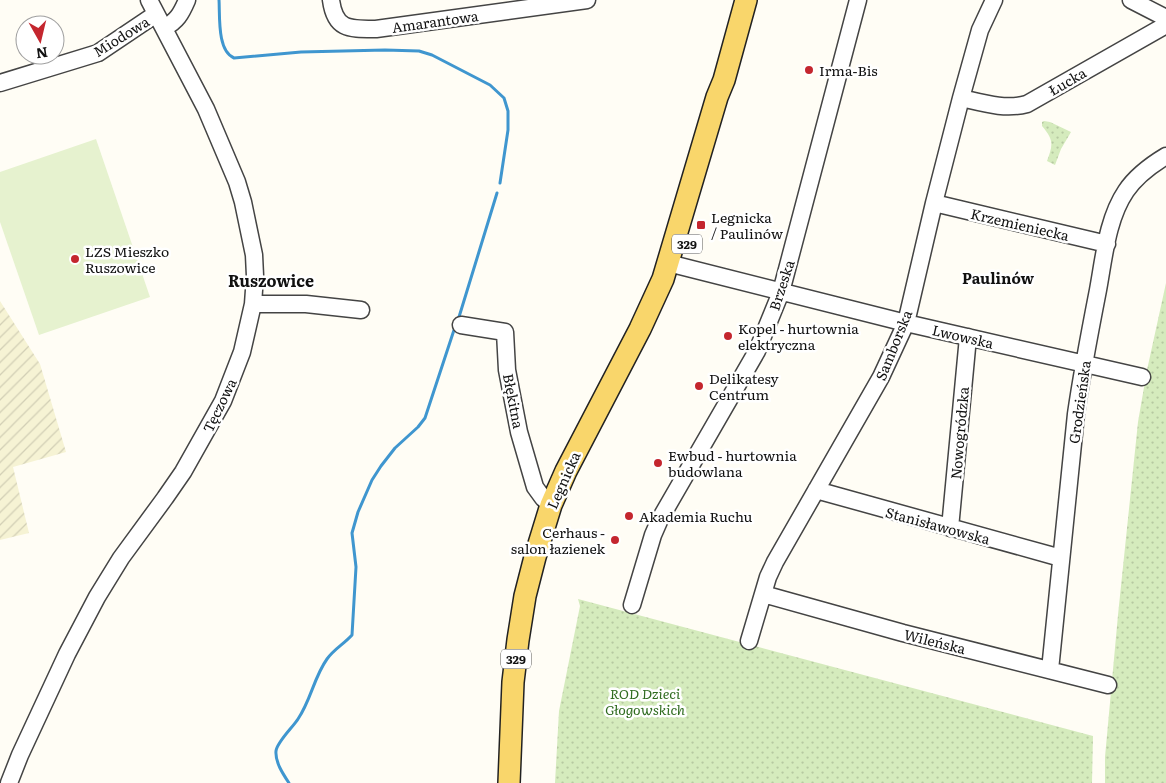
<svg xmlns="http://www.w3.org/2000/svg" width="1166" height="783" viewBox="0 0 1166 783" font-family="Literata,serif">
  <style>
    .farmland { fill: url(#farmland-furrows) }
    .green { fill: url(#green-dots) }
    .pitch { fill: #e6f2cf }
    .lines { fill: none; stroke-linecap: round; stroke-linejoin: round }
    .stream { stroke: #3f96cf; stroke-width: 3 }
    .minor-casing { stroke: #444; stroke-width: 19 }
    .major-casing { stroke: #222; stroke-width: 24 }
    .minor { stroke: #fff; stroke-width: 16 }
    .major { stroke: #f9d66b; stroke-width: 21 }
    .poi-dot { fill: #c4262e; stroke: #fff; stroke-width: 2 }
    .labels { text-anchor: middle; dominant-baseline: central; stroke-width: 5; stroke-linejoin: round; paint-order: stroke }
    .shield { fill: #fff; stroke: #585858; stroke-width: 1 }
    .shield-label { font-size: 12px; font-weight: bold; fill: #111 }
    .street-label { font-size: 14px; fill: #111; stroke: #fff }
    .poi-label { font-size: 14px; fill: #111; stroke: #fff; text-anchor: start }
    .park-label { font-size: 14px; font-style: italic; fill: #2f6b1f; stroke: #fff }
    .neighbourhood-label { font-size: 15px; font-weight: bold; fill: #111; stroke: #fff }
    .quarter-label { font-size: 16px; font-weight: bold; fill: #111; stroke: #fff }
  </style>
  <defs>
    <pattern id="farmland-furrows" width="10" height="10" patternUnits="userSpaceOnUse" patternTransform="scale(1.25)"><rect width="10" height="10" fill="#f6f3d4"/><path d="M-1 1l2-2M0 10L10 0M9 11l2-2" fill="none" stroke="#d2cfb5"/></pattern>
    <pattern id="green-dots" width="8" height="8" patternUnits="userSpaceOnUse" patternTransform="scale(1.25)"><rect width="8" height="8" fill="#d5ebbd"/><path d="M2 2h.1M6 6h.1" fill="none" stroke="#b6c8a1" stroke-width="1.8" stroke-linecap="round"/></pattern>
  </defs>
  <rect width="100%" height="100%" fill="#fffdf5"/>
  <path class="farmland" d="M0 301 40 364 66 452 13 467 29 533 0 540Z"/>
  <path class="green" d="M1044 121 1050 122 1071 132 1061 149 1055 165 1047 161C1053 145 1054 140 1042 126V122Z
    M1166 283V783H1105V757L1118 615 1138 422 1147 370Z
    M578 599 1093 736 1092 783H555L559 711 580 606Z"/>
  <path class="pitch" d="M96 139 150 297 39 335 0 222V172Z"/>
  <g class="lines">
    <path class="stream" d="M219 0C220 16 217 51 234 58L301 52 385 50 419 51 432 55 490 85 504 98 508 111V130L500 183
      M459 317 497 193
      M289 783C283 774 275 762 276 751 277 742 293 727 298 719 311 700 314 677 327 659 334 649 344 644 352 635L356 567 352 533 358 512 372 480 381 466 395 448 418 427 425 418 454 330"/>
    <defs>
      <path id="minor" d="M331 0C335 30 349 29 376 29L587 0
        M1131 0 1166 18
        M164 28C177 21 181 14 187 0
        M0 83 98 53 156 14
        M961 98C983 103 1005 110 1027 104L1166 25
        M934 203 1107 244
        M668 263 906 323 1142 377
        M253 304H306L361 310
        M461 325 505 332 507 370 519 432 535 487 543 498 551 505
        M816 490 1061 558
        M950 528 968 337
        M763 594 903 633 1108 685
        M632 605 653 535 660 519 757 351 781 292 858 0
        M749 641 768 577 775 562 881 377 906 323 934 203 961 98 980 30 994 0
        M1050 670 1076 414C1082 372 1090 331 1098 290 1104 258 1107 219 1126 191 1136 176 1151 165 1166 156
        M9 783 20 755 67 654 97 597 121 558 165 498 183 472 223 401 242 352 253 304 255 276 254 255 243 202 237 182 206 109 149 0"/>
      <path id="major" d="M509 783 513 682 518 640 525 596 535 557 551 505 566 471 640 329 663 279 717 97 724 80 746 0"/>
    </defs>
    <use href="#minor" class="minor-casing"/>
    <use href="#major" class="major-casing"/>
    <use href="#minor" class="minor"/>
    <use href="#major" class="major"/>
  </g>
  <g class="poi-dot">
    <circle cx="809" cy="70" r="5"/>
    <rect x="696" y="220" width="10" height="10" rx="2.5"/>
    <circle cx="75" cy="259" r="5"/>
    <circle cx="728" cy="336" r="5"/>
    <circle cx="699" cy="386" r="5"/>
    <circle cx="658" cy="463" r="5"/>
    <circle cx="629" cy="516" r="5"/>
    <circle cx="615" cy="540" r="5"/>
  </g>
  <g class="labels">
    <g class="shield">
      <rect x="672" y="234.5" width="30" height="19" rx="4"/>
      <rect x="501" y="649.5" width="30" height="19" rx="4"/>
    </g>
    <g class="shield-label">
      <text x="687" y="244">329</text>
      <text x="516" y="659">329</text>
    </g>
    <g class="street-label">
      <text transform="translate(435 21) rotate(-8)">Amarantowa</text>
      <text transform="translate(121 36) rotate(-32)">Miodowa</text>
      <text transform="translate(1067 81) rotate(-30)">Łucka</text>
      <text transform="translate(1020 224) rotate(13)">Krzemieniecka</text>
      <text transform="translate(781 285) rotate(-72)">Brzeska</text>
      <text transform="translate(963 336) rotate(13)">Lwowska</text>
      <text transform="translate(893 345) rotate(-68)">Samborska</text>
      <text transform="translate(514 401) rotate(79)">Błękitna</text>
      <text transform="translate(1079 402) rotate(-82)">Grodzieńska</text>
      <text transform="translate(219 405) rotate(-64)">Tęczowa</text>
      <text transform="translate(959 433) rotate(-85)">Nowogródzka</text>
      <text transform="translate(563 480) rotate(-66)">Legnicka</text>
      <text transform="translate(938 525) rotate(15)">Stanisławowska</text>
      <text transform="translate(935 641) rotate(14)">Wileńska</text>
    </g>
    <g class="poi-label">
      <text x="819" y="70">Irma-Bis</text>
      <text x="711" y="217">Legnicka<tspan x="711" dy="16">/ Paulinów</tspan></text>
      <text x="85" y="251">LZS Mieszko<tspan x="85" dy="16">Ruszowice</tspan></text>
      <text x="738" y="328">Kopel - hurtownia<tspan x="738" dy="16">elektryczna</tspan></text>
      <text x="709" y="378">Delikatesy<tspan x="709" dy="16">Centrum</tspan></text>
      <text x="668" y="455">Ewbud - hurtownia<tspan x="668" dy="16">budowlana</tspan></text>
      <text x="639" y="516">Akademia Ruchu</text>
      <text x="605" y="532" text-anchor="end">Cerhaus -<tspan x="605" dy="16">salon łazienek</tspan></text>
    </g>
    <g class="park-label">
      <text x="645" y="693">ROD Dzieci<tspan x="645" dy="16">Głogowskich</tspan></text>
    </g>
    <g class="neighbourhood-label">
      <text x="998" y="277">Paulinów</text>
    </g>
    <g class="quarter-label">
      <text x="271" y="280">Ruszowice</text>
    </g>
  </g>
  <g transform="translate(40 40) rotate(172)"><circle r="24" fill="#ffffff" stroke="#a0a0a0"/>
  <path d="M0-4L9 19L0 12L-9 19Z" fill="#c4262e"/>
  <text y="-8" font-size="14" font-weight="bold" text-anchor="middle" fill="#111111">N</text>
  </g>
</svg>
